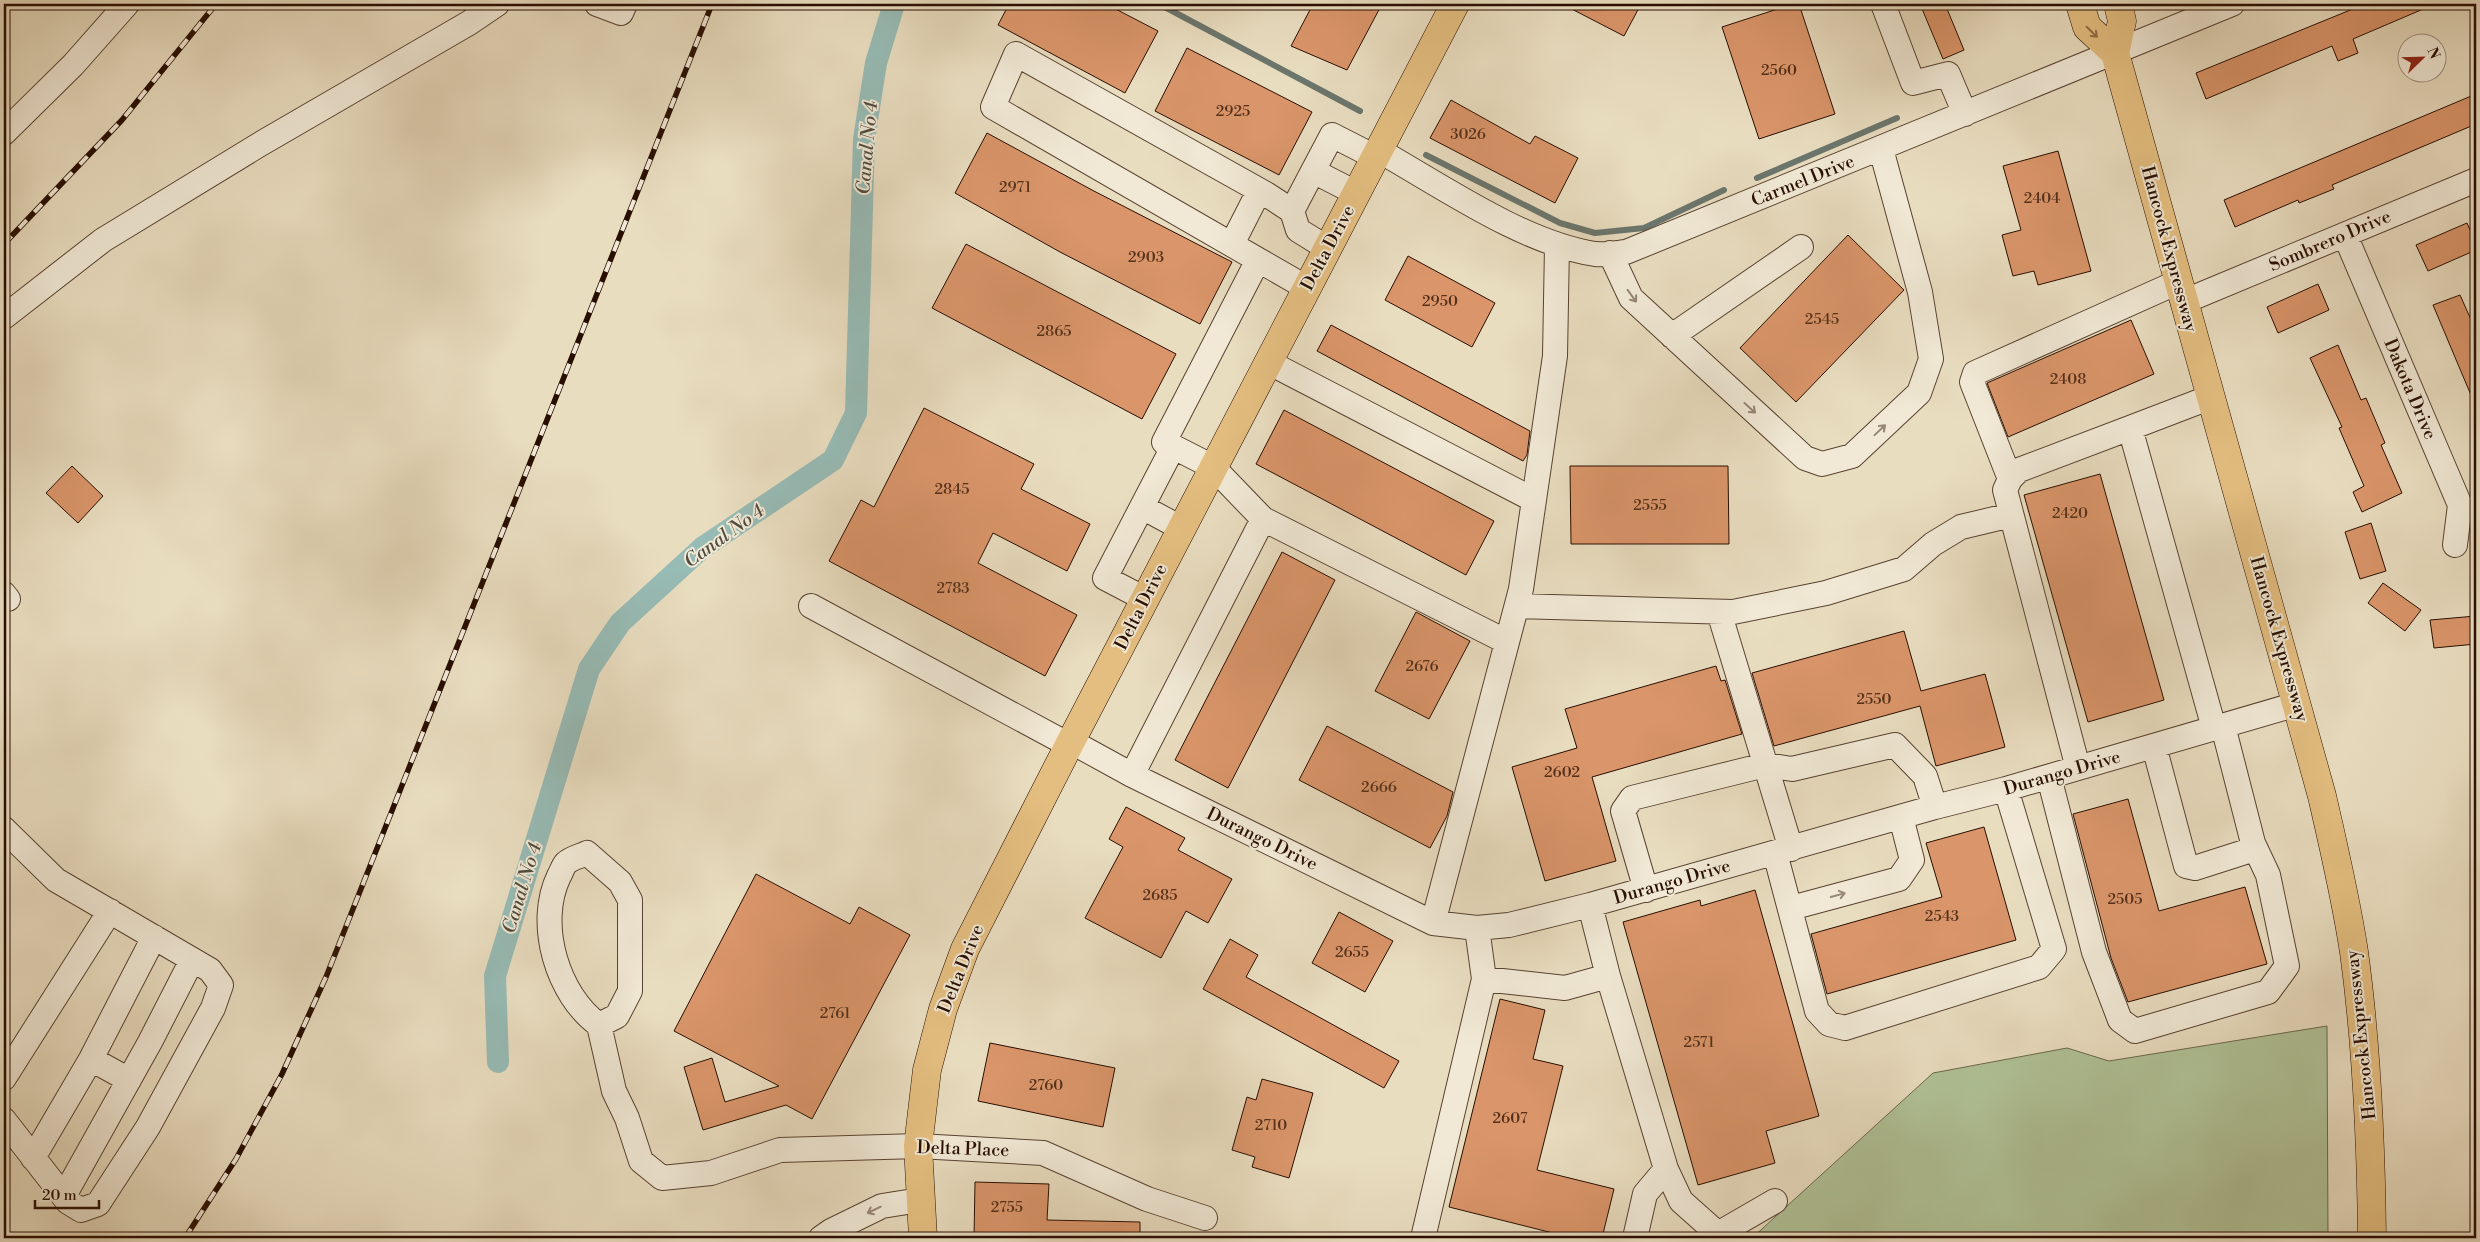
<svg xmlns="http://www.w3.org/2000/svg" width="2480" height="1242" viewBox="0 0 2480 1242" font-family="'Libre Bodoni',serif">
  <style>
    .green { fill: #b0c297; stroke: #6c684c }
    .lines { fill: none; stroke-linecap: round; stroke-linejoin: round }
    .stream { stroke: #6b766d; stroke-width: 6 }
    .canal { stroke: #97bbb5; stroke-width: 22 }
    .building { fill: #da956a; stroke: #280e00 }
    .minor-casing { stroke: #584230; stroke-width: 26 }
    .major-casing { stroke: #280e00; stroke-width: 29 }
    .minor { stroke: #f1e9d6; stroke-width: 24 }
    .major { stroke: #e4be80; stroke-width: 28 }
    .rail-casing { stroke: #280e00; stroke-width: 5.5 }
    .rail { stroke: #f1e9d6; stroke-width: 4; stroke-dasharray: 11; stroke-linecap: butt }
    .oneway { stroke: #8f6f46 }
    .oneway2 { stroke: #978676 }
    .labels { text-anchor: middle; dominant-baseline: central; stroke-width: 4; stroke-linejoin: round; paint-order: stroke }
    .number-label { font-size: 15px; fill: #54301a }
    .street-label { font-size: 18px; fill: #280e00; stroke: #f1e9d6 }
    .water-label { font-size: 19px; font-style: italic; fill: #4f4b3f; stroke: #f1e9d6 }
  </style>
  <rect width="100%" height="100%" fill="#e9ddc0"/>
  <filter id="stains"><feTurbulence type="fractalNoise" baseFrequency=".004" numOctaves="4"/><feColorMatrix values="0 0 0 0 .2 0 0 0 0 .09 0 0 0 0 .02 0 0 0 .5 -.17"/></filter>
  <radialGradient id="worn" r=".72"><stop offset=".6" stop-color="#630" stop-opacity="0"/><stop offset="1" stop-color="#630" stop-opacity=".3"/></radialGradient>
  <path class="green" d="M2327 1026 2328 1238H1752L1933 1073 2067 1048 2109 1061Z"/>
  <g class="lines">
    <path class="stream" d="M1159 4 1360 111
      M1426 155 1560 223 1595 233 1644 228 1724 190
      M1757 178 1897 118"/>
    <path class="canal" d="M498 1062 495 976 589 669 620 623 702 548 833 460 856 413 864 139 876 63 894 4"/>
  </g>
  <path class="building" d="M1009 4H1106L1158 31 1125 93 998 25Z
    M1313 4H1382L1347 70 1291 46Z
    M1562 4H1641L1624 36Z
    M1793 4H1799L1835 114 1759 139 1722 27Z
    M1920 4H1945L1964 50 1943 59Z
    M2365 4H2435L2353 39 2358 53 2338 61 2332 46 2206 99 2196 73Z
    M1187 48 1312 112 1279 175 1155 111Z
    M2476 94V124L2332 185 2334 189 2299 203 2298 200 2235 227 2224 200Z
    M1451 100 1530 144 1535 136 1578 158 1555 203 1430 138Z
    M987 133 1092 190 1232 262 1200 324 1060 252 955 193Z
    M2058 151 2091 271 2038 285 2034 271 2013 276 2002 235 2021 230 2003 166Z
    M2467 223 2476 244V250L2428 271 2416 245Z
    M1848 235 1904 290 1796 402 1740 348Z
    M966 244 1176 354 1142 419 932 308Z
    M1408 256 1495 303 1472 347 1385 300Z
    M2318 284 2329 310 2278 333 2267 307Z
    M2460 295 2476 331V407L2433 305Z
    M2131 320 2154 374 2008 437 1987 383Z
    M1331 325 1530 431 1527 455 1523 461 1317 351Z
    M2338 345 2361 400 2366 398 2385 443 2381 445 2402 493 2362 512 2353 492 2364 486 2339 428 2342 427 2310 358Z
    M924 408 1034 464 1021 489 1090 524 1067 571 993 533 978 563 1077 615 1045 676 829 561 861 500 874 507Z
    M1284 410 1494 521 1466 575 1256 464Z
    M72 466 103 496 78 523 46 493Z
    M1570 466H1728L1729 544H1571Z
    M2100 474 2164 700 2088 722 2024 495Z
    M2371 523 2386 571 2360 579 2345 532Z
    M1282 552 1335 580 1228 788 1175 760Z
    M2383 583 2421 610 2405 631 2368 603Z
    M1416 612 1470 641 1429 719 1375 691Z
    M2476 616V644L2434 648 2430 620Z
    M1904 631 1921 691 1985 674 2005 747 1936 766 1920 706 1774 746 1752 673Z
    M1716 666 1721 681 1725 680 1742 734 1592 777 1616 861 1545 881 1512 767 1577 748 1565 709Z
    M1327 726 1453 792 1447 816 1430 848 1299 780Z
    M2128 799 2159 911 2245 887 2267 964 2128 1002 2111 958 2073 814Z
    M1126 807 1185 838 1178 850 1232 879 1208 923 1186 911 1161 958 1085 918 1123 847 1109 839Z
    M1984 827 2016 940 1827 994 1811 934 1942 897 1926 843Z
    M756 874 850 924 859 907 910 935 812 1119 786 1105 703 1130 684 1067 712 1058 725 1102 779 1086 674 1031Z
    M1755 890 1819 1116 1766 1131 1775 1163 1698 1185 1623 922 1700 900 1701 906Z
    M1339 912 1393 941 1365 992 1312 963Z
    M1230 939 1258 955 1246 977 1399 1061 1384 1088 1203 989Z
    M1500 999 1545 1010 1533 1059 1563 1066 1537 1170 1614 1189 1602 1238H1573L1449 1207Z
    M990 1043 1115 1068 1103 1127 978 1101Z
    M1262 1079 1313 1093 1289 1178 1252 1167 1255 1157 1232 1150 1247 1097 1256 1100Z
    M975 1182 1049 1184 1047 1220 1140 1222V1238H974Z"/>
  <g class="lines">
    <defs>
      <path id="minor" d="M597 4 621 13 625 4
        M1883 4 1913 83 1948 74 1965 114
        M4 133 73 65 127 4
        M1378 150C1442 186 1523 243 1595 254 1605 255 1616 253 1626 252L2232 4
        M1356 193 1313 171 1332 135 1375 157
        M1292 211 1298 230 1327 248
        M2345 235 2460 505 2455 545
        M1232 244 1259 191
        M1610 253 1631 298 1805 458 1822 464 1852 456 1919 393 1931 359 1920 292 1881 149
        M1258 260 1164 442 1213 467 1263 519
        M1307 288 993 107 1016 54 1266 194 1292 211 1313 171
        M2183 302 2476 180
        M4 317 103 240 262 143 469 23 497 4
        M1672 336 1801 247
        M1268 362 1534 500
        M2211 397 2130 428 2214 728
        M2010 479 1972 382 1975 373 2178 282
        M1142 507 1181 528
        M4 594 8 599
        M1145 599 1105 578 1173 447
        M811 606 1069 745
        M1517 606 1733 612 1826 593 1904 569 1933 544 1961 527 2011 515
        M1719 612 1791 849
        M1070 741 1132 775 1433 923 1477 928 1509 925 1590 905 1935 807 2006 789 2297 704
        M2154 746 2186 866 2195 868 2248 851 2253 843 2223 726
        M2078 768 2005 490 2010 479 2019 470 2130 428
        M1132 775 1263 519 1507 642
        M2049 777 2094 952 2120 1020 2135 1031 2268 992 2287 966 2268 875 2253 843
        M4 829 56 880 210 970 221 985 213 1008 148 1127 98 1204 81 1210 68 1202 4 1120
        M1775 853 1817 1011 1829 1024 1845 1028 2039 967 2054 949 2006 789
        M1646 890 1623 811 1632 798 1765 765 1792 769 1895 745 1925 776 1935 807
        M1590 905 1608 976 1666 1169 1645 1194 1635 1238
        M1791 908 1899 879 1912 860 1901 817
        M1433 923 1521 589 1555 356 1557 246
        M1484 979 1565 988 1608 976
        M599 1025 617 1016 630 991V900L620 882 587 853C581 856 571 858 566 863 563 866 561 873 559 876 536 923 557 995 599 1025L614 1091 627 1118 641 1161 662 1178 711 1173 780 1150 918 1146 1043 1153 1147 1199 1205 1218
        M91 1059 129 1080
        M4 1078 110 911
        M33 1158 91 1059 154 937
        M1666 1169 1681 1201 1718 1234 1775 1201
        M64 1196 150 1042 192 960
        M821 1238 831 1231 882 1206 920 1200
        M1423 1238 1484 979 1477 928"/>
      <path id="major" d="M2080 4 2087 27 2115 53
        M2118 4 2122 21 2115 53 2322 796C2334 848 2346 899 2354 952 2367 1047 2371 1142 2372 1238
        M923 1238 918 1146 927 1070 943 1009 965 949 1069 745 1455 4"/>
    </defs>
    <use href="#minor" class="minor-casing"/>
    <use href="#major" class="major-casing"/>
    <use href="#minor" class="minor"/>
    <use href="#major" class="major"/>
    <defs>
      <path id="rail" d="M4 244 122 120 216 4
        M185 1238 236 1159 282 1074 326 977 712 4"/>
    </defs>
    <use href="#rail" class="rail-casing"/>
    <use href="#rail" class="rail"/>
  </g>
  <defs><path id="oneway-shaft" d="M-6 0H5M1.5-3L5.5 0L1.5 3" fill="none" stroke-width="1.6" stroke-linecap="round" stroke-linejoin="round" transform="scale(1.25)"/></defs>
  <use class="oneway" href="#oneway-shaft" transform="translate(2092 32) rotate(45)"/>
  <g class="oneway2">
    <use href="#oneway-shaft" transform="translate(1632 296) rotate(54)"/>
    <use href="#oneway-shaft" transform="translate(1750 408) rotate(42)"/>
    <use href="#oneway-shaft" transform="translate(1880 430) rotate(-43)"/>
    <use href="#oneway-shaft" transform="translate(1838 895) rotate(-15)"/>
    <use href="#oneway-shaft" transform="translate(874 1210) rotate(154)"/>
  </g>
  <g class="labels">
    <g class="number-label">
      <text x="1779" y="70">2560</text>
      <text x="1233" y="111">2925</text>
      <text x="1468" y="134">3026</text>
      <text x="1015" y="187">2971</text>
      <text x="2042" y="198">2404</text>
      <text x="1146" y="257">2903</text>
      <text x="1440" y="301">2950</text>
      <text x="1822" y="319">2545</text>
      <text x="1054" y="331">2865</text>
      <text x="2068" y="379">2408</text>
      <text x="952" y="489">2845</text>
      <text x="1650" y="505">2555</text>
      <text x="2070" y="513">2420</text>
      <text x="953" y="588">2783</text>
      <text x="1422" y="666">2676</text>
      <text x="1874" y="699">2550</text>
      <text x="1562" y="772">2602</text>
      <text x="1379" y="787">2666</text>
      <text x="1160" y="895">2685</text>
      <text x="2125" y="899">2505</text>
      <text x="1942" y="916">2543</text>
      <text x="1352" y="952">2655</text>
      <text x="835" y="1013">2761</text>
      <text x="1699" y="1042">2571</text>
      <text x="1046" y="1085">2760</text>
      <text x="1510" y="1118">2607</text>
      <text x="1271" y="1125">2710</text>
      <text x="1007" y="1207">2755</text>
    </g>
    <g class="street-label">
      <text transform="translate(1803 181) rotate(-22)">Carmel Drive</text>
      <text transform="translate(2330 241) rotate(-23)">Sombrero Drive</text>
      <text transform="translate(1328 248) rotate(-62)">Delta Drive</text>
      <text transform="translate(2169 249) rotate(75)">Hancock Expressway</text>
      <text transform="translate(2410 389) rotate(67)">Dakota Drive</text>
      <text transform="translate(1141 607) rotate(-63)">Delta Drive</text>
      <text transform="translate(2279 639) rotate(74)">Hancock Expressway</text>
      <text transform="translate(2062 773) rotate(-16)">Durango Drive</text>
      <text transform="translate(1262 839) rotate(26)">Durango Drive</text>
      <text transform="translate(1672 882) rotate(-16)">Durango Drive</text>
      <text transform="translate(961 969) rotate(-68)">Delta Drive</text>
      <text transform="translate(2361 1035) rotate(-96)">Hancock Expressway</text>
      <text transform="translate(963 1149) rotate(2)">Delta Place</text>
    </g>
    <g class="water-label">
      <text transform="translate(867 148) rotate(-85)">Canal No 4</text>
      <text transform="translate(724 536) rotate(-36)">Canal No 4</text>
      <text transform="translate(522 888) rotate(-73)">Canal No 4</text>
    </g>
  </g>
  <rect width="2480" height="1242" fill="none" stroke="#e9ddc0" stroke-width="20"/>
  <rect x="5" y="5" width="2470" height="1232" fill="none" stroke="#280e00" stroke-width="2.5"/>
  <rect x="10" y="10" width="2460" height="1222" fill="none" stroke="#280e00"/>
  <g transform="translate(2422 58) rotate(67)"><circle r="24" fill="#f1e9d6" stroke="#a19180"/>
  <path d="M0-4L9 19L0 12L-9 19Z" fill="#8f2418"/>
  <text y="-8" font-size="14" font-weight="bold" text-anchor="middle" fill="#280e00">N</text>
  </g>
  <path d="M35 1200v8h64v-8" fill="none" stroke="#280e00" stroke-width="2.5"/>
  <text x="42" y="1200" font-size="15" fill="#280e00" stroke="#f1e9d6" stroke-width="4" paint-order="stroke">20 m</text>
  <rect width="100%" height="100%" filter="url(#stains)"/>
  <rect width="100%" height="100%" fill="url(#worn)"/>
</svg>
